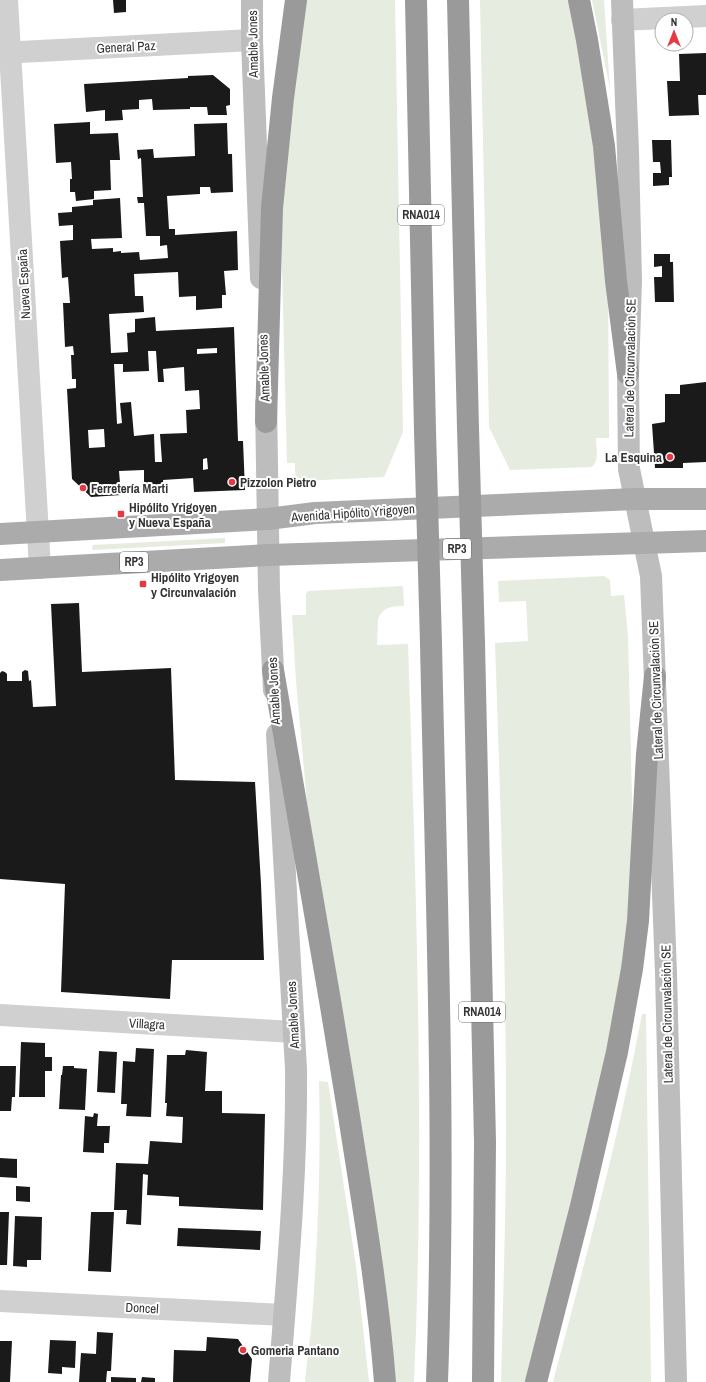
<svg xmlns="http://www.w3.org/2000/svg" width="706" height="1382" viewBox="0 0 706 1382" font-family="'Archivo Narrow',sans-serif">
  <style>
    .green { fill: #e6ecdf }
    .building { fill: #1a1a1a; fill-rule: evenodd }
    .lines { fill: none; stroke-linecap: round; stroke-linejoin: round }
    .street { stroke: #d0d0d0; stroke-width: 22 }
    .secondary { stroke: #bdbdbd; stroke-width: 22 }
    .primary { stroke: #ababab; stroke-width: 22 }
    .highway { stroke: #9a9a9a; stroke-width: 22 }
    .highway-bridge { stroke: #9a9a9a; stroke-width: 22 }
    .poi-dot { fill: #e63946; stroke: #fff; stroke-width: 1.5 }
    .labels { text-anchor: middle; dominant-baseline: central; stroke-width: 4; stroke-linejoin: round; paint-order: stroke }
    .shield { fill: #fff; stroke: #707070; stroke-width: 1 }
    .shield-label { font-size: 12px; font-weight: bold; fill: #333 }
    .street-label { font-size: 13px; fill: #333; stroke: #fff }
    .poi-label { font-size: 13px; font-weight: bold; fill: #333; stroke: #fff; text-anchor: start }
  </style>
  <rect width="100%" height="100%" fill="#fff"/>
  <path class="green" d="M305 0H395L403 432 384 477 301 481C294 478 295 470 295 463H287L282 269V214L283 182Z
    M480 0H570L588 96 608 274 609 438H596C596 447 600 462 591 467L510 470 489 427Z
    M592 0H604L610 89Z
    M225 538V543L93 550 92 548 93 545Z
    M604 576 610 580 611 596 624 595 628 636 633 838 632 902 606 1068 526 1382H501C503 1309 505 1236 506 1163 507 989 501 816 495 643L528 641 526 601 499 602 498 581Z
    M403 586 404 606C392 606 383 607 378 619L377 645 408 644C416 890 425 1136 414 1382H394L307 802 296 681 292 615H306V594L308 591Z
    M642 1014H646L651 1382H553C585 1260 619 1138 642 1014Z
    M319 1081 328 1082 356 1266 369 1382H305C307 1361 310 1340 312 1318 318 1241 321 1159 319 1081Z"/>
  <path class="building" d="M113 0H126V12L114 13Z
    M706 53V95H698L699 115 669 116 667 81H680L679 54Z
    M213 75 230 89V105L226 106 227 115H208L207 107H190V109L153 110 152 99 139 100V109L122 110 123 120 105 121V110L86 112 84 84 188 78V76Z
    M90 122V134L118 133 120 160H110L111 190 94 191V199L76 201 75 192H70V179H72L71 162 56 163 54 124Z
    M227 123 228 154H232L233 192 211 193 210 187H200V194L167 196 169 229H175V235L237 231 238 270 224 271 226 295H222V308L196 310V296L179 297 178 272 134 274 135 296H143L144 312 109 314 111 353 128 352 127 333 135 332V319L155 317 156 331 234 327 238 441H243L245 490 194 492 193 478 163 480 164 493 144 495V470L119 471 121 495 91 497 72 479 67 389 76 388V379H72L71 355H74L73 346 65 347 63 303H70L68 277 62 278 60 241 73 240V225L59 226 58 213 72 212V207L93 205V200L120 198 122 238 91 239 92 249 113 248V252L121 251V253L139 252 140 260 168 258 167 245 160 246V236H146L144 203H138L137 197H143L141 158 138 159 137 150 153 149 154 158 195 156 194 124ZM217 348V353L197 354V349ZM148 351H156L158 382H164L163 369 184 367 185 391 199 390 200 409 186 410 187 433 160 434 162 462H155L154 434 134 436 131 402 120 403 122 423 117 424 114 364H123V372L149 371ZM104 429 105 447 89 448 88 430ZM207 458 208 469 203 470V459Z
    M652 140H671L672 177H669V185L653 186V173H661L660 162H653Z
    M654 254H670V262H673L674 302H655L654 277H662V266L654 267Z
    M706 382V462L683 463V468H655L652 424 665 422V394H680V385Z
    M79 603 82 672 171 668 175 780 255 782 261 884 264 960H172L170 999 61 992 65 884 0 879V673L2 671 5 672 7 674V681H22V672L25 670 28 671 29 681 31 680 33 707 56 706 51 604Z
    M21 1042 45 1043V1057H52V1071H45V1097H19Z
    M136 1048 154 1049 151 1117 126 1116 127 1104H121L123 1061 135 1062Z
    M186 1050 207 1052 205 1091H222V1113L265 1114 263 1210 179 1206V1197L147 1195 148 1175 143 1174 141 1225 126 1224 127 1210H114L116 1163 148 1164 150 1141 182 1143 183 1117 166 1116 167 1103H165L167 1055H185Z
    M99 1051 117 1052 115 1093 97 1092Z
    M0 1066H16L15 1097H12L11 1111H0Z
    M63 1066H74V1068L87 1069 85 1110 59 1109 61 1075H62Z
    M94 1113 98 1114 97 1126H110L109 1143H104V1153L83 1152 85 1116 93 1117Z
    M0 1158 17 1159V1178L0 1177Z
    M16 1186 30 1187V1202L16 1201Z
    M0 1212H9L7 1265H0Z
    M91 1212H114L111 1272 88 1271Z
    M15 1216 42 1217 41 1260H27V1267L13 1266Z
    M178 1228 261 1231 260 1250 177 1246Z
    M97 1332 113 1333 111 1371H107L106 1382H79L81 1353 96 1354Z
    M207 1337 238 1339 252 1359 250 1382H173L174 1350 206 1351Z
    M50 1340 76 1341 75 1368 62 1367V1374L48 1373Z
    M0 1341H12L10 1382H0Z
    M111 1377 136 1378V1382H111Z
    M142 1377 155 1378V1382H141Z"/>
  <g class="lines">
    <path class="street" d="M7 0 40 568
      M622 20 706 16
      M0 53 252 40
      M0 1015 294 1032
      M0 1301 284 1315"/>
    <path class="secondary" d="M252 0V40L261 278
      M622 0 628 151 631 281 628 374 629 469 651 576 666 973 676 1382
      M266 403 269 590 274 690
      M277 734 296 1069C297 1174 287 1278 279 1382"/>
    <path class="primary" d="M0 534 268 519 315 513 635 499H706
      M0 570 269 555 706 541"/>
    <path class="highway" d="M416 0 425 431
      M458 0 468 428
      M579 0 587 40 604 146 616 281 628 374
      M266 422 272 208 283 98 296 0
      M431 643C436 890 446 1136 437 1382
      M474 643 485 1142 483 1382
      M273 670C299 818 325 967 349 1116 363 1205 378 1293 385 1382
      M536 1382 581 1206 617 1052 632 969 638 921 647 754 655 676"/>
    <path class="highway-bridge" d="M468 428 474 643
      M425 431 431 643"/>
  </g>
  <g class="poi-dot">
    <circle cx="670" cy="457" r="4"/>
    <circle cx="232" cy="482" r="4"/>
    <circle cx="83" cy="488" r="4"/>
    <rect x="117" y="510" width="8" height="8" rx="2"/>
    <rect x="139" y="580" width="8" height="8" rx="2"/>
    <circle cx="243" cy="1350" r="4"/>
  </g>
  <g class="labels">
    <g class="shield">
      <rect x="398" y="205" width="46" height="20" rx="3"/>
      <rect x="443" y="539" width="28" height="20" rx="3"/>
      <rect x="120" y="552" width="28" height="20" rx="3"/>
      <rect x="459" y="1002" width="46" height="20" rx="3"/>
    </g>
    <g class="shield-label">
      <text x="421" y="215">RNA014</text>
      <text x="457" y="549">RP3</text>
      <text x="134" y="562">RP3</text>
      <text x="482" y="1012">RNA014</text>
    </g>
    <g class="street-label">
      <text transform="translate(253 44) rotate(-91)">Amable Jones</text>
      <text transform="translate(126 47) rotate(-3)">General Paz</text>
      <text transform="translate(24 284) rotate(-93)">Nueva España</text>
      <text transform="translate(264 368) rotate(-92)">Amable Jones</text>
      <text transform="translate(630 368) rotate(-89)">Lateral de Circunvalación SE</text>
      <text transform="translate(353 513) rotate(-4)">Avenida Hipólito Yrigoyen</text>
      <text transform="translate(656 690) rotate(-92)">Lateral de Circunvalación SE</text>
      <text transform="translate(274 691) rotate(-93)">Amable Jones</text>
      <text transform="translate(667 1014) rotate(-91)">Lateral de Circunvalación SE</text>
      <text transform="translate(293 1015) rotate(-93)">Amable Jones</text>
      <text transform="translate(147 1024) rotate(3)">Villagra</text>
      <text transform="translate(142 1308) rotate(3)">Doncel</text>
    </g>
    <g class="poi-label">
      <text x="662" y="457" text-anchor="end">La Esquina</text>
      <text x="240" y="482">Pizzolon Pietro</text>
      <text x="91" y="488">Ferretería Marti</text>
      <text x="129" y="507">Hipólito Yrigoyen<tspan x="129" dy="15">y Nueva España</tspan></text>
      <text x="151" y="577">Hipólito Yrigoyen<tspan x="151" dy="15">y Circunvalación</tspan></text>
      <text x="251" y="1350">Gomeria Pantano</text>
    </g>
  </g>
  <g transform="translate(674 32)"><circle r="19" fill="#ffffff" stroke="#adadad"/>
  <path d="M0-3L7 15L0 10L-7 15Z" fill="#e63946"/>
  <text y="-6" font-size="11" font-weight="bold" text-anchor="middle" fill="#333333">N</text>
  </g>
</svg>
